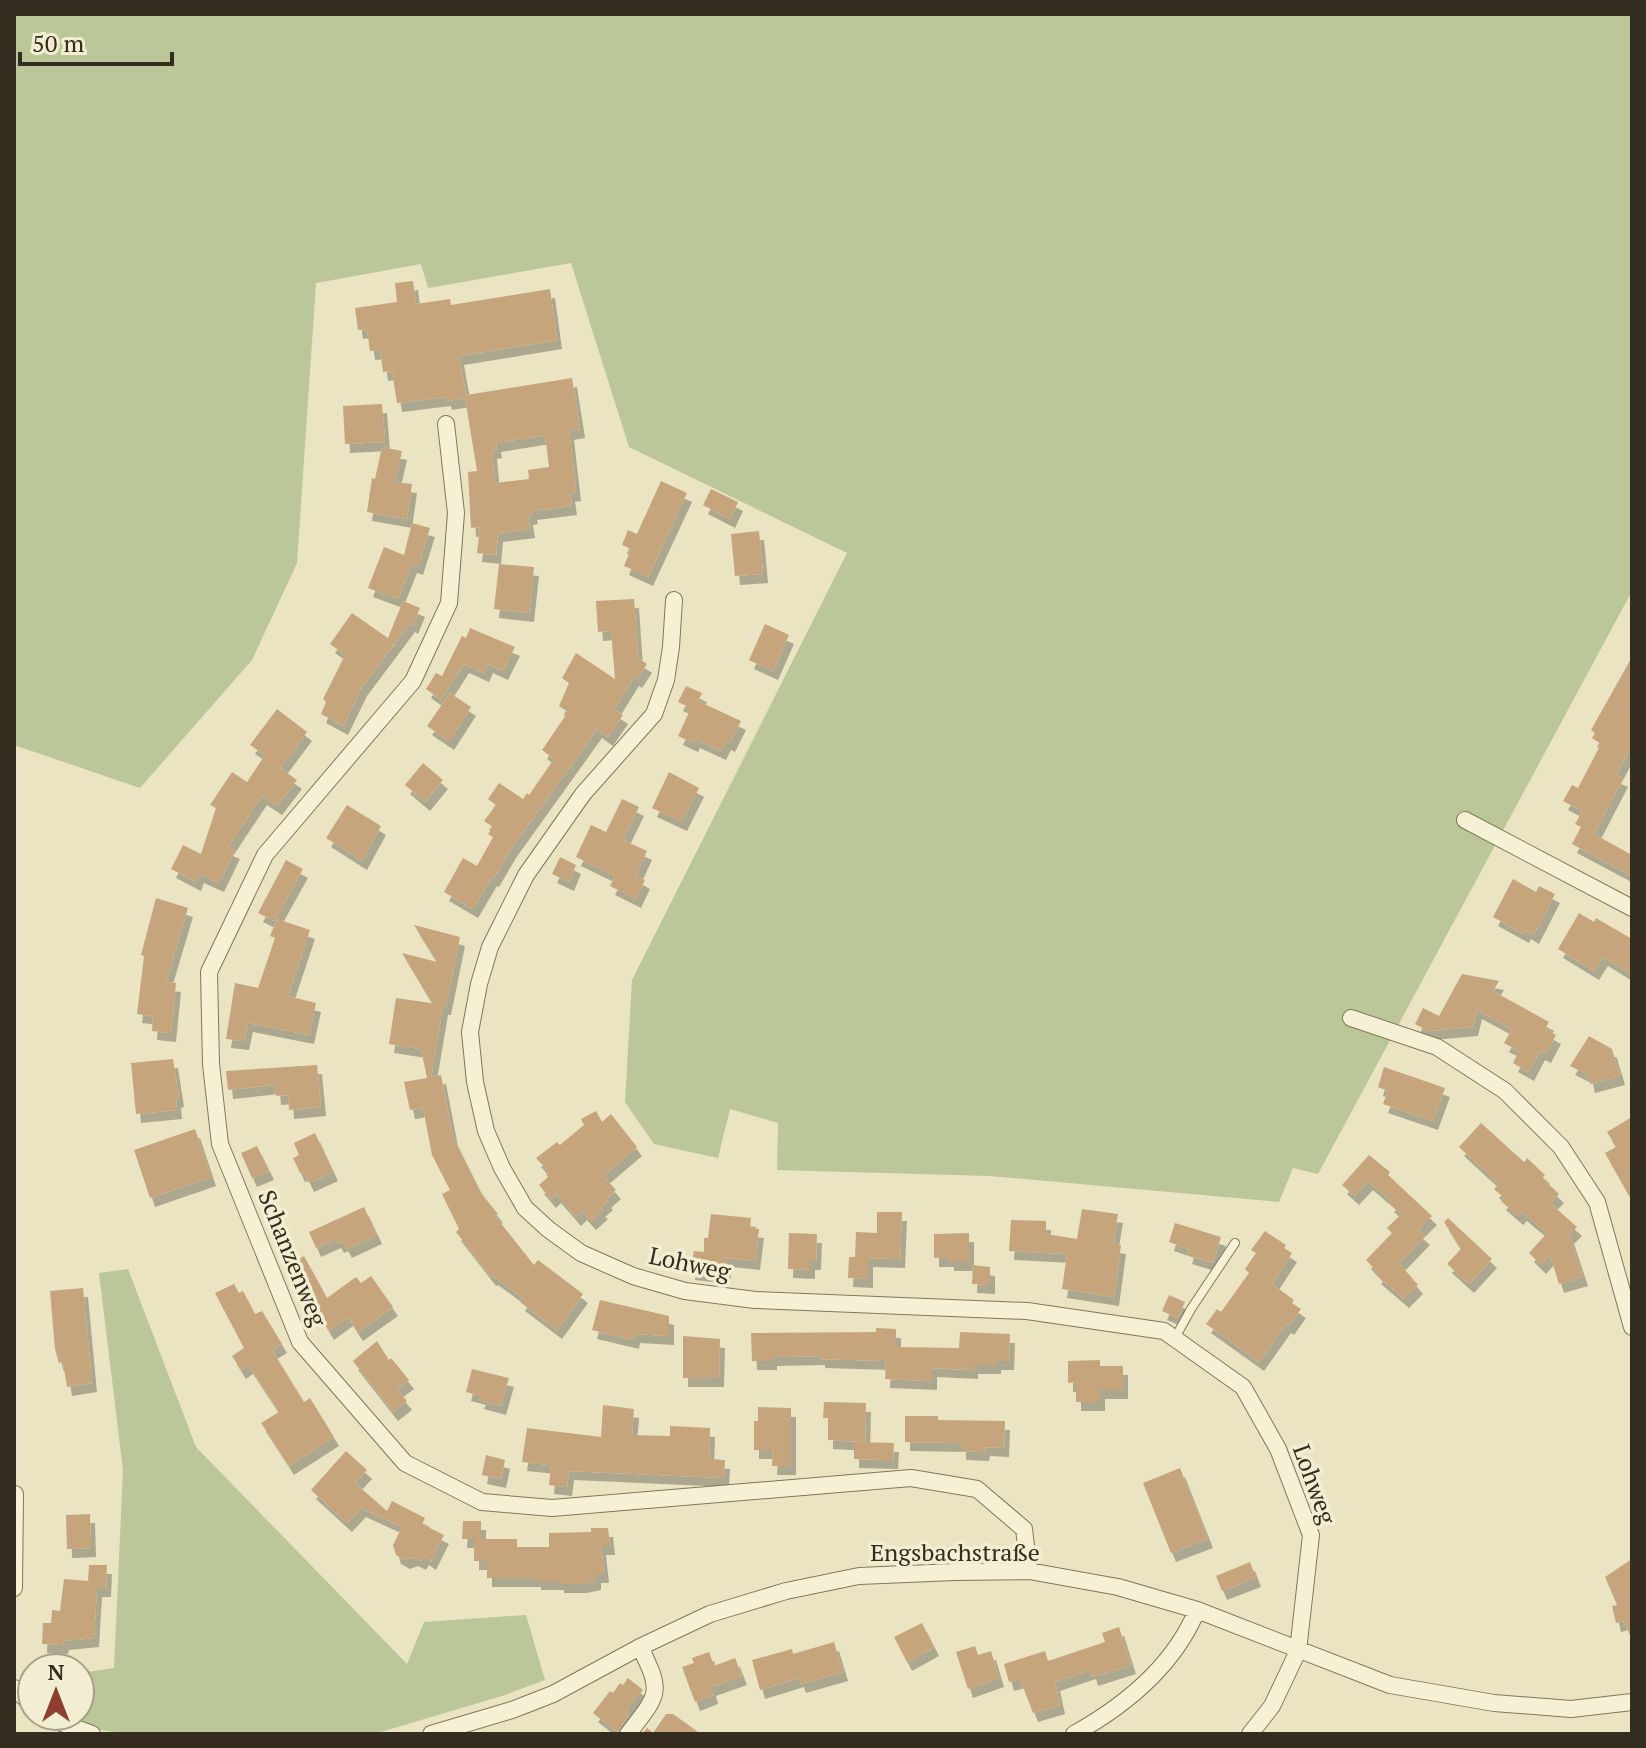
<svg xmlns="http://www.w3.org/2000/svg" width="1646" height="1748" viewBox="0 0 1646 1748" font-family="'PT Serif',serif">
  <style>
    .green { fill: #bbc798 }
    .building { fill: #c6a57b; fill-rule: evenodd; filter: url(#shadow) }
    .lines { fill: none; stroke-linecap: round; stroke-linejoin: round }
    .service-casing { stroke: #83765b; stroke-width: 10 }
    .minor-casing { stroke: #83765b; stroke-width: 18 }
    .service { stroke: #f6f1d5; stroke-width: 8 }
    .minor { stroke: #f6f1d5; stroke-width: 16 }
    .labels { text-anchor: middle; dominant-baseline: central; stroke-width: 7; stroke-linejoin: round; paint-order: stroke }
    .street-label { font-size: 24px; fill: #342c1e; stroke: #f2eed2 }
  </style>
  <defs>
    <filter id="shadow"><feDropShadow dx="5" dy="9" stdDeviation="0" flood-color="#0004"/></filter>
  </defs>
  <rect width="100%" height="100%" fill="#eae4c3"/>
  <path class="green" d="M14 14H1632V591L1318 1174 1293 1168 1279 1202 990 1176 777 1170 778 1123 730 1109 718 1158 654 1144 625 1102 632 980 847 553 629 447 571 263 428 288 421 264 316 283 297 563 252 660 140 788 14 745Z
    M128 1269 196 1447 407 1664 424 1622 526 1615 545 1680 502 1696 374 1734H131L101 1730 68 1716H80V1673L114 1668 123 1470 99 1273Z"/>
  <path class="building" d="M413 281 416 304 450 299 451 305 550 289 557 340 459 356 466 395 572 378 580 429 569 431 576 492 570 493 572 506 532 511 533 515 528 516 530 529 498 533 496 555 477 553 480 527 471 528 468 472 477 471 465 398 447 401 446 397 397 403 392 371 383 372 380 350 370 351 367 329 358 330 355 308 397 302 395 283ZM545 435 549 467 528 470 529 479 495 483 492 450 497 449 496 443Z
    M382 404 385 442 345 444 343 406Z
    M382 447 402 451 395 482 412 484 407 519 367 512 372 478 375 479Z
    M661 481 687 493 648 577 624 566 631 549 622 545 628 530 637 534Z
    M711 489 738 502 730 519 703 505Z
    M412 523 430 528 418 566 412 564 398 599 368 588 384 547 404 555Z
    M759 531 763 574 735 576 731 534Z
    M499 564 534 567 529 613 494 609Z
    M634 599 638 658 647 664 637 679 634 677 614 709 623 715 608 737 597 729 511 849 494 878 492 877 473 909 444 892 463 858 477 866 493 837 488 834 493 827 484 821 496 805 488 799 499 783 523 799 527 793 529 795 554 759 542 750 568 712 559 706 569 683 562 678 576 653 615 679 611 631 598 632 596 601Z
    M403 601 420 608 413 625 410 623 362 687 343 726 321 714 326 702 323 699 345 655 330 644 352 613 388 638Z
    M765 624 789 635 773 671 749 660Z
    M470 628 515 647 503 671 488 664 484 673 464 664 441 700 426 689 436 673 442 676 462 636 466 638Z
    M1632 657V745L1616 775 1623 778 1594 834 1632 855V876L1572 844 1581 827 1575 824 1582 811 1563 801 1572 785 1578 788 1601 744 1592 738 1595 733 1591 730Z
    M686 686 702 693 698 701 741 721 730 743 726 741 721 751 695 739 693 743 678 736 691 708 678 702Z
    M450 693 471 707 449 741 427 726Z
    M277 709 307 732 280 768 297 780 277 806 262 796 228 847 235 850 219 883 199 874 196 882 171 869 183 845 201 854 216 808 210 805 232 772 247 782 265 755 250 745Z
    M423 763 443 780 425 802 405 785Z
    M669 772 699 788 682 822 652 808Z
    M622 799 639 807 623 840 647 851 636 875 645 880 636 899 610 886 615 876 576 857 591 825 606 832Z
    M347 805 381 826 362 861 326 838Z
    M560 857 576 865 569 882 552 874Z
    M286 860 303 869 274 921 258 913Z
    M1513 879 1536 892 1539 886 1555 894 1534 935 1526 930 1524 934 1493 917Z
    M156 898 188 908 166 982 176 983 171 1033 152 1031 153 1016 137 1014 144 956 141 955Z
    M1579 913 1594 922 1596 918 1632 939V975L1603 957 1594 971 1558 949Z
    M277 919 310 930 288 996 316 1003 309 1035 248 1023 244 1041 226 1039 235 983 258 988 275 938 270 936Z
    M414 925 460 937 446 1006H443L431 1077 441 1075 453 1137 481 1193 498 1214 495 1216 534 1265 538 1260 583 1294 557 1330 520 1302 523 1298 493 1276 491 1277 456 1232 459 1229 442 1194 450 1190 432 1155 423 1108 410 1110 404 1082 427 1078 421 1049 389 1044 396 998 437 1004 432 1003 402 953 437 962Z
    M1462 974 1499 981 1493 991 1549 1022 1545 1029 1556 1035 1546 1054 1540 1051 1529 1072 1513 1063 1519 1051 1504 1043 1512 1029 1477 1010 1473 1027 1428 1031 1415 1024 1423 1008 1439 1016Z
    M1589 1036 1612 1049 1620 1076 1590 1084 1588 1075 1570 1066Z
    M173 1059 179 1098 176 1099 177 1110 136 1114 131 1063Z
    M317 1065 321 1107 289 1110 288 1095 276 1096 275 1085 228 1090 226 1071Z
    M1384 1067 1445 1088 1433 1121 1383 1104 1388 1091 1378 1087Z
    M596 1111 602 1122 611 1114 637 1147 603 1176 616 1190 606 1199 608 1201 600 1208 603 1210 591 1221 582 1211 576 1217 556 1194 551 1199 539 1185 548 1177 546 1174 549 1172 536 1158 557 1142 560 1145 584 1125 581 1119Z
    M1632 1117V1201L1605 1153 1616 1147 1607 1132Z
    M1481 1123 1524 1162 1527 1158 1545 1175 1542 1178 1559 1194 1550 1203 1577 1227 1569 1235 1583 1277 1559 1284 1550 1255 1541 1265 1529 1253 1547 1233 1522 1212 1518 1216 1501 1201 1504 1198 1494 1189 1499 1184 1459 1147Z
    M195 1129 211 1177 150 1198 134 1150Z
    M315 1133 333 1172 309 1183 304 1172 300 1173 293 1158 299 1155 294 1143Z
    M257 1146 269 1171 252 1178 241 1153Z
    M1369 1155 1390 1172 1388 1175 1432 1216 1418 1230 1425 1236 1399 1263 1418 1285 1404 1299 1376 1275 1378 1273 1366 1260 1392 1233 1387 1228 1401 1214 1389 1203 1391 1201 1368 1181 1354 1196 1342 1185Z
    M364 1207 377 1235 347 1249 343 1242 339 1244 336 1239 316 1248 309 1232Z
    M1082 1209 1118 1214 1113 1244 1121 1245 1114 1297 1062 1289 1067 1254 1009 1251 1011 1220 1046 1221V1234L1077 1239Z
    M877 1212H902L900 1259 868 1258V1279L848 1278 849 1257H855L856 1232 877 1233Z
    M711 1214 751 1218 750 1228 759 1229 755 1261 727 1258 725 1275 690 1271 694 1251 704 1252V1238H708Z
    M1448 1218 1492 1259 1469 1284 1447 1264 1461 1249 1444 1222Z
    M1175 1223 1221 1237 1213 1263 1187 1255 1189 1249 1169 1242Z
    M1265 1231 1286 1245 1284 1248 1292 1253 1272 1284 1294 1300 1292 1303 1301 1309 1289 1326 1286 1324 1259 1362 1206 1324 1217 1309 1221 1312 1249 1273 1245 1269 1256 1253 1251 1250Z
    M789 1233 817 1234 816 1261H810V1270L788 1269Z
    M969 1233V1262H949V1258H934V1234Z
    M304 1256 327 1298 356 1277 361 1283 371 1276 393 1307 358 1332 348 1317 329 1331 289 1265Z
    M973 1265 990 1267V1285L972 1284Z
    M234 1284 239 1293 243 1291 255 1314 262 1311 282 1344 272 1350 304 1402 310 1398 334 1437 289 1466 261 1423 279 1412 248 1365 241 1370 232 1356 244 1348 215 1293Z
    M83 1288 92 1383 67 1387 63 1362 59 1363 55 1349 50 1291Z
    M1169 1295 1185 1302 1178 1318 1162 1311Z
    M600 1300 669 1316V1336L635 1334 634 1340 592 1330Z
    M876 1328 896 1329V1347L959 1348 960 1332 1010 1334 1009 1361H996V1365H973V1370L932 1368V1381L885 1379 886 1361 820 1359V1356L772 1357V1361H752L751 1333 876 1332Z
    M683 1336 720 1339 719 1378H683Z
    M377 1341 389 1360 391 1358 409 1380 397 1389 407 1401 393 1412 353 1361Z
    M1100 1360V1366H1123V1390H1100V1402H1076V1382L1068 1383V1361Z
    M472 1369 509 1378 501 1406 479 1400 481 1396 466 1392Z
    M824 1402 866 1403 865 1442 828 1440V1418H823Z
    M603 1405 634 1409 632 1435 670 1436V1426L710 1428 709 1459 725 1460 724 1478 569 1471 567 1487 549 1485 551 1465 522 1462 527 1428 601 1437Z
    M758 1407 791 1408V1466H772L773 1450H754V1421H758Z
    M905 1416H938V1420L1005 1421 1004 1448 985 1447 984 1452 961 1451V1443L905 1442Z
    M854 1442 894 1443 893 1460 854 1459Z
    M346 1451 367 1470 355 1483 387 1511 392 1501 425 1518 422 1524 444 1535 431 1561 424 1556 421 1561 413 1557 405 1560 396 1555 393 1545 402 1527 361 1508 347 1523 311 1490Z
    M486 1455 505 1460 501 1479 482 1475Z
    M1180 1468 1208 1539 1171 1553 1143 1483Z
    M90 1514 91 1548 67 1549 66 1515Z
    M463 1521H481V1539H517V1547H549V1533L591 1532V1528H608L610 1546H601L604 1574H596V1581L582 1584H559V1581H536V1578H487V1561H474V1539H462Z
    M1632 1559V1640L1624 1621 1616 1623 1612 1606 1617 1605 1605 1577Z
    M1250 1562 1256 1578 1222 1591 1216 1576Z
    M89 1565H107L106 1588H97L94 1638 64 1641 63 1645 42 1644 43 1623H51L52 1610 60 1611 64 1579 88 1581Z
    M922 1623 934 1647 907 1662 894 1637Z
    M1119 1627 1131 1665 1093 1677 1091 1670 1055 1682 1060 1705 1033 1713 1020 1679 1009 1682 1004 1664 1045 1651 1048 1661 1105 1642 1102 1633Z
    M834 1642 843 1672 801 1684 799 1678 760 1690 752 1660 792 1649 793 1654Z
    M975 1646 978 1655 991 1651 999 1678 968 1689 956 1652Z
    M709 1652 714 1666 735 1658 742 1676 711 1687 713 1695 695 1702 682 1667 694 1663 692 1658Z
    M628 1678 643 1690 629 1706 626 1713 629 1715 617 1732 593 1713 610 1691 613 1693 620 1683 623 1685Z
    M666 1714H673L701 1734H642L647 1728 653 1733Z"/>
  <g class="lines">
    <defs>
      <path id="service" d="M1175 1338 1191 1309 1235 1243"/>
      <path id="minor" d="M446 424 456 513 449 603 413 681 265 855 209 972 211 1064 220 1144 300 1342 405 1463 482 1502 552 1508 911 1478 977 1489 1024 1529 1029 1571
        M674 600 671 647 666 680 654 714 583 794 526 875 490 947 479 984 470 1032 475 1082 486 1131 502 1168 525 1208 548 1229 581 1253 633 1276 685 1291 755 1300 1027 1311 1164 1331 1243 1387 1278 1449 1311 1535 1298 1651 1272 1706 1250 1734
        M1465 820 1632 908
        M1351 1018 1437 1047 1505 1091 1561 1147 1597 1202 1632 1327
        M14 1588 15 1494
        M14 1688 32 1705
        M43 1716 92 1734
        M431 1734 512 1710 553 1694 640 1647 710 1614 786 1591 859 1576 955 1572 1029 1571 1118 1587 1197 1610 1390 1685 1494 1703 1571 1709 1632 1702
        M628 1734C659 1694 663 1693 640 1647
        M1074 1734C1126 1705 1174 1666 1197 1610"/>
    </defs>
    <use href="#service" class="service-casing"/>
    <use href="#minor" class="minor-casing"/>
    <use href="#service" class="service"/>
    <use href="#minor" class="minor"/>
  </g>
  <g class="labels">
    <g class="street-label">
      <text transform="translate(293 1258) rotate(68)">Schanzenweg</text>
      <text transform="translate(690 1263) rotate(12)">Lohweg</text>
      <text transform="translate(1315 1484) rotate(70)">Lohweg</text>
      <text x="955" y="1552">Engsbachstraße</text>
    </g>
  </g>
  <rect width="1646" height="1748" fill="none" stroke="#342c1e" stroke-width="32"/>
  <g transform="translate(56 1692)"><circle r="38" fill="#f2eed2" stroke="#a6a08a" stroke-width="2"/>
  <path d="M0-6L14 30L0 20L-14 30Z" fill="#8e3d30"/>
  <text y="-12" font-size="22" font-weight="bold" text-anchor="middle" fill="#342c1e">N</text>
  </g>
  <path d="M20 52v12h152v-12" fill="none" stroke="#342c1e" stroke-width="4"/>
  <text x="32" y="52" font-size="24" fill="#342c1e" stroke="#f2eed2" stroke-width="6" paint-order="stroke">50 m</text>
</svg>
